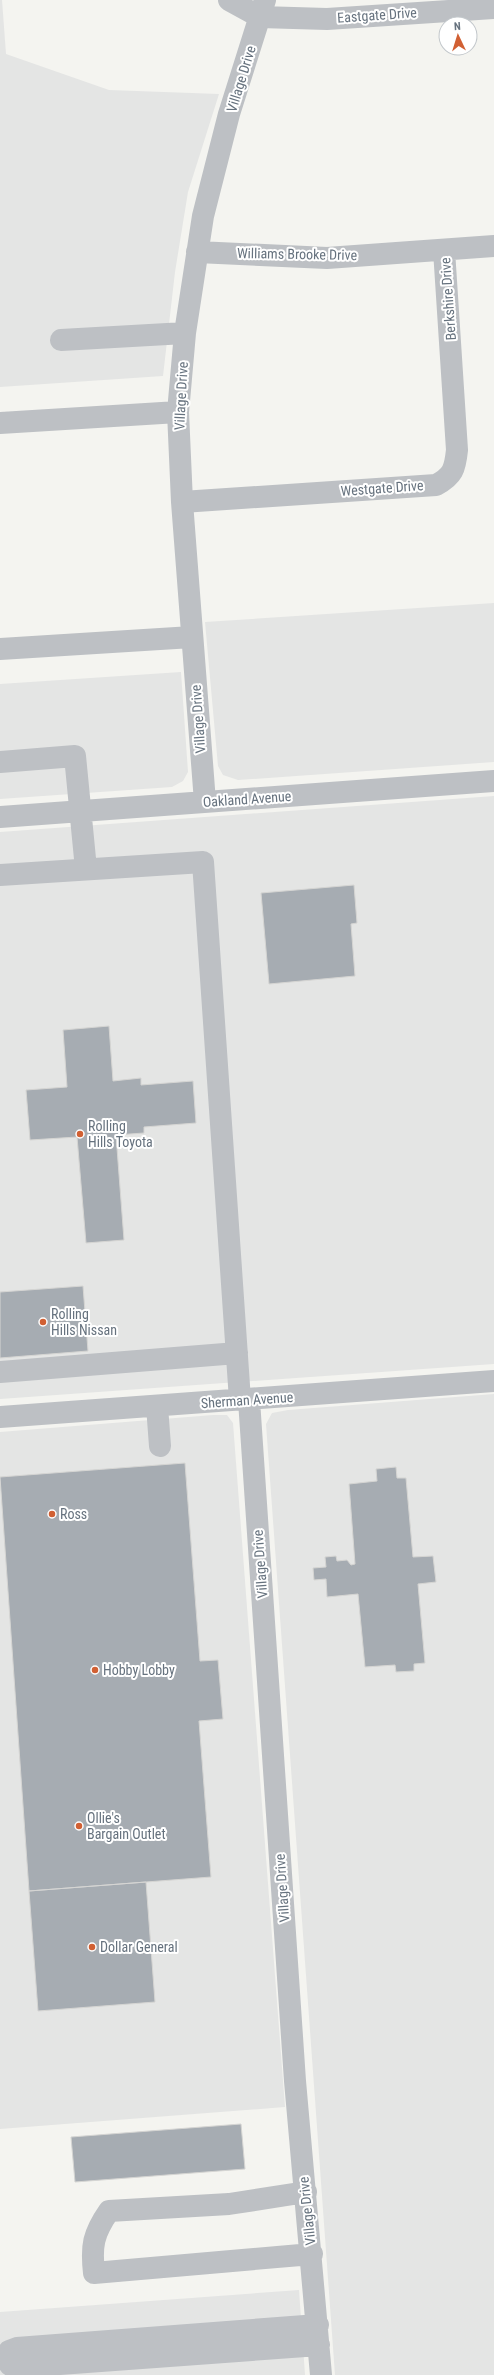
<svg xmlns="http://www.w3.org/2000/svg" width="494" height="2375" viewBox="0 0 494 2375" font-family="'Roboto Condensed',sans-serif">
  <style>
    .built { fill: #e4e5e4 }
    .building { fill: #a6acb2; stroke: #d5d5d3 }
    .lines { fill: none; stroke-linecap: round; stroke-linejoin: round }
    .minor { stroke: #bdc0c4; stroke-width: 22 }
    .poi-dot { fill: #d16033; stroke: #fff; stroke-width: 1.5 }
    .labels { text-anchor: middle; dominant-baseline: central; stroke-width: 4; stroke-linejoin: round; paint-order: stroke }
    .street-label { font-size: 14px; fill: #66727e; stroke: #fff }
    .poi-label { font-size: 14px; fill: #66727e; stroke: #fff; text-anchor: start }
  </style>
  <rect width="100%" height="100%" fill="#f4f4f0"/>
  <path class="built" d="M0 0H2L6 54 109 90 219 94 188 192 175 272 163 376 0 387Z
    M494 603V762L238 780 223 775 218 766 205 622Z
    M181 672 188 772 183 781 172 787 0 799V684Z
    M494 796V1364L0 1399V832Z
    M494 1394V2375H335L266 1424 272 1413 288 1410Z
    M213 1415H227L233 1423 285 2107 0 2129V1432Z
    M299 2290 305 2375H0V2312Z"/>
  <path class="building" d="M354 885 357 923 351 924 355 976 269 984 261 893Z
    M109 1026 113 1081 141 1078V1085L193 1081 196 1123 144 1127V1133L116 1135 124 1240 86 1243 77 1137 30 1140 26 1090 67 1087 63 1030Z
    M83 1286 88 1351 0 1358V1292Z
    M185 1463 200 1661 218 1660 223 1719 199 1721 211 1877 29 1891 0 1477Z
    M396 1467 397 1478H406L413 1557 433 1556 436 1582 418 1584 425 1663 414 1664V1671L396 1672 395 1665 365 1667 358 1594 327 1597 326 1579 314 1580 313 1568 326 1567 325 1557 336 1556 337 1561 347 1560 351 1565 355 1564 349 1484 377 1481 376 1469Z
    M146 1882 155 2002 38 2011 29 1891Z
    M241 2124 245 2169 75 2182 71 2137Z"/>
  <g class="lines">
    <path class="minor" d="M229 0 260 17 327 19 494 8
      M197 252 327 258 494 246
      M61 340 185 333
      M0 423 178 412
      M182 502 436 485C453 476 455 469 457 450L444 250
      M0 649 192 637
      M0 762 75 756 86 869
      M205 802 182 502 178 412 185 333 203 216 229 114 265 0
      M0 817 494 781
      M0 875 203 862 240 1400
      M0 1372 237 1353
      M249 1400 295 2081 321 2375
      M157 1406 160 1446
      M0 1417 494 1381
      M306 2192 229 2204 109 2211C93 2234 91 2246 94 2273L312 2254
      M318 2325 17 2348 9 2351 6 2358 10 2365 19 2367 319 2345"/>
  </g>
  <g class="poi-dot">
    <circle cx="80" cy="1134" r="4"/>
    <circle cx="43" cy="1322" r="4"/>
    <circle cx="52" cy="1514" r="4"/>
    <circle cx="95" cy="1670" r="4"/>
    <circle cx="79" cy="1826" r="4"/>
    <circle cx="92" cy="1947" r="4"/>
  </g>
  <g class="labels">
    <g class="street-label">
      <text transform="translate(377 15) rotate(-4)">Eastgate Drive</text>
      <text transform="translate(241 79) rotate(-73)">Village Drive</text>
      <text transform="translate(297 254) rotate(1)">Williams Brooke Drive</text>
      <text transform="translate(448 299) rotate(-94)">Berkshire Drive</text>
      <text transform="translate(181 396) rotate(-87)">Village Drive</text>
      <text transform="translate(382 488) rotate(-4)">Westgate Drive</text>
      <text transform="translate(198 719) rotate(-94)">Village Drive</text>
      <text transform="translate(247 799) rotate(-4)">Oakland Avenue</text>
      <text transform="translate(247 1400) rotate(-4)">Sherman Avenue</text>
      <text transform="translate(260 1564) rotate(-94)">Village Drive</text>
      <text transform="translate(282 1888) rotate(-94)">Village Drive</text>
      <text transform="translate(307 2211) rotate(-96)">Village Drive</text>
    </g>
    <g class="poi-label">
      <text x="88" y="1126">Rolling<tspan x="88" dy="16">Hills Toyota</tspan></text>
      <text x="51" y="1314">Rolling<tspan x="51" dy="16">Hills Nissan</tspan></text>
      <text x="60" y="1514">Ross</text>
      <text x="103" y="1670">Hobby Lobby</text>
      <text x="87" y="1818">Ollie's<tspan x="87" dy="16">Bargain Outlet</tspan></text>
      <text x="100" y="1947">Dollar General</text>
    </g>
  </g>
  <g transform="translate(458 36) rotate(356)"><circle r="19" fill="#ffffff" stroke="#c2c7cb"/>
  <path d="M0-3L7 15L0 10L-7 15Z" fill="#d16033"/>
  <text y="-6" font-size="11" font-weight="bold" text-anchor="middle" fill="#66727e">N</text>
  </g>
</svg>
